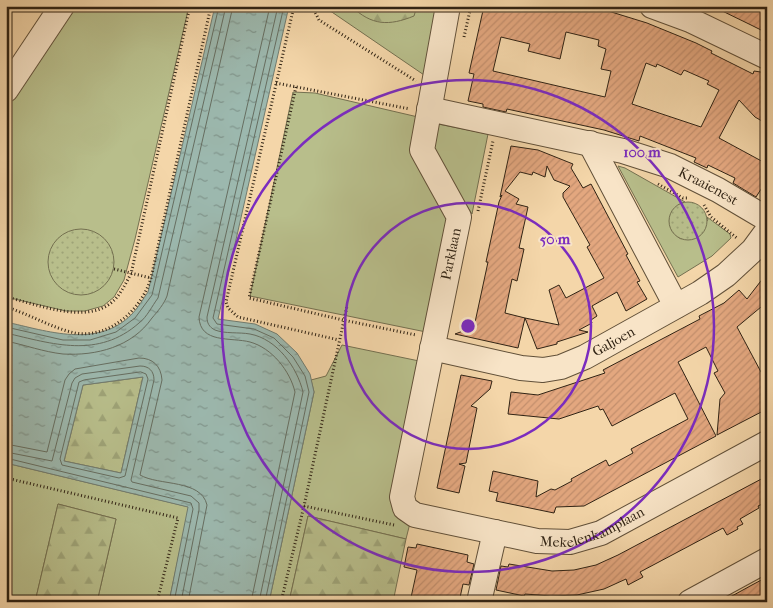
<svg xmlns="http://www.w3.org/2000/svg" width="773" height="608" viewBox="0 0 773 608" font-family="'IM FELL French Canon',serif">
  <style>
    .grass { fill: #b8be8b; stroke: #747050 }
    .forest { fill: url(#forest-firs); stroke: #747050 }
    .park { fill: url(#park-dots); stroke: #747050 }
    .water { fill: url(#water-ripples); stroke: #717c70; fill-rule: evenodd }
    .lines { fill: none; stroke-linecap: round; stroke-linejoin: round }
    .shore { stroke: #666e61; stroke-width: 1 }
    .building { fill: url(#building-hatch); stroke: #302314; fill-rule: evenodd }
    .minor-casing { stroke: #615039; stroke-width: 26 }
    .path { stroke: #302314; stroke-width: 3; stroke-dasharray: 1 2.5; stroke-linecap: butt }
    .minor { stroke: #f8e4c7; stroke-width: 24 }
    .ring { fill: none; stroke: #7b2cbf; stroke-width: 2.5 }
    .labels { text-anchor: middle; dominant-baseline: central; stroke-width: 4; stroke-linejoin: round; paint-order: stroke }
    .street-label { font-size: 14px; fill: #302314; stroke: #f8e4c7 }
    .centre { fill: #7b2cbf; stroke: #f8e4c7; stroke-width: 2.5 }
    .ring-label { font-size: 15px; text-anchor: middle; font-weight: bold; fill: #7b2cbf; stroke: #f8e4c7; stroke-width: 4; stroke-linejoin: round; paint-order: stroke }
  </style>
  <defs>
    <pattern id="forest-firs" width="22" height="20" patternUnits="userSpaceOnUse" patternTransform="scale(1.25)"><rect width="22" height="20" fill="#b8be8b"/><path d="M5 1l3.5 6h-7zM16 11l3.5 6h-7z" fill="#9ea377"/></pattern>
    <pattern id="park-dots" width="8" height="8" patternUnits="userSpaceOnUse" patternTransform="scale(1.25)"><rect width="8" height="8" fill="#b8be8b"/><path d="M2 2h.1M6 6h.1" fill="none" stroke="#9ea377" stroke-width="1.8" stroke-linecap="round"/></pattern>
    <pattern id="water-ripples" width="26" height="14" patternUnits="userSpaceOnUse" patternTransform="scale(1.25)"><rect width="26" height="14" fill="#9cb8ae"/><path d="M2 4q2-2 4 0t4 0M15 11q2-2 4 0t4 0" fill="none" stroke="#80958c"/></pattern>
    <pattern id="building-hatch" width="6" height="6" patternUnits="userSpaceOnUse" patternTransform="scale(1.25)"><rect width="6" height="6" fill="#e3a77f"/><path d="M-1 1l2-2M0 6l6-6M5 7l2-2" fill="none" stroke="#c38f6d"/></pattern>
  </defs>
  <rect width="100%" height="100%" fill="#f4d6a9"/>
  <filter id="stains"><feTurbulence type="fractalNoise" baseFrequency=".004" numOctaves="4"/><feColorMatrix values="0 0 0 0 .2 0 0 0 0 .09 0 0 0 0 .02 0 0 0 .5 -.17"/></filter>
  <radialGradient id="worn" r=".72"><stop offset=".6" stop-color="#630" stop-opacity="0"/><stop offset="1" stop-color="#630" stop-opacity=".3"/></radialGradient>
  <path class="grass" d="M71 6H189L135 239 124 280 114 297 103 306 85 311H66L6 297V102Z
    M323 6H442L427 77Z
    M293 92 315 93 418 117 454 215 431 333 250 296Z
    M433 123 488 134 472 214 430 149Z
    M618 166 625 168 685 202C667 208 664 229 681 239L708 220 707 217 730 234 731 238 712 256 678 277Z
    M342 345 424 362 394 510 400 520 410 523 406 539 308 516 289 602H269L314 392 311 380 326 376Z
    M6 463 189 507 169 602H97L116 519 58 504 35 602H6Z"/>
  <path class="forest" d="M351 6H417L414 16C389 26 372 26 351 6Z
    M143 377 121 473 64 461 83 385Z
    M58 504 116 519 97 602H35Z
    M308 516 406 539 393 602H289Z"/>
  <path class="park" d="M669 221a19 19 0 1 1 38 0a19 19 0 1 1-38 0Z
    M48 262a33 33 0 1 1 66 0a33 33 0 1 1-66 0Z"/>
  <path class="water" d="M215 6H289L218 319 255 324 277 334 297 353 310 374 314 392 269 602H169L188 507 6 463V322C47 331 98 349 132 314 138 308 143 299 148 292ZM143 377 121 473 64 461 83 385Z"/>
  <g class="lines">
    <path class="shore" d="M6 327 63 340H90L116 332 135 318 152 295 219 6
      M6 333C53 344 98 359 139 323 147 317 152 306 158 298L226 6
      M6 341C25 345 44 352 63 354 96 356 132 347 152 318 158 311 164 304 167 296L233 6
      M141 372 146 374 148 379 125 476 119 478 62 465 60 459 79 382 84 380Z
      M6 444 47 452 65 380 69 374 75 369 139 358C153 358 161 366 162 380L140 475C159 486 201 479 207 505L188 602
      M6 452 52 461 72 383 75 378 82 374 140 366C149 366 154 371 154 380L131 480 132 482 191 496 199 503V510L181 602
      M6 458 191 503 193 509 174 602
      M251 602 295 392C290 371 272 348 250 342 231 337 200 344 199 317L270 6
      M259 602 303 392C297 367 277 339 250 334 239 332 225 334 215 330 209 327 207 323 207 317L278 6
      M265 602 309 392 305 376 293 357 274 338 254 329 217 324 213 318 284 6"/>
  </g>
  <path class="building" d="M484 6H592L647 23 696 43 712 51 711 53 753 74 754 71 767 73V124L755 117 739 100 719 138 767 164V180L756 197 733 183 735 178 708 165 707 168 694 162 696 158 640 136 639 141 604 130 507 109 506 112 483 107V104L468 101 474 74 469 73ZM566 32 599 40 598 46 606 49 601 69 611 71 605 97 493 71 501 37 530 44 528 51 560 59ZM646 63 656 67 657 64 681 75 684 70 709 81 707 84 719 90 701 127 632 104Z
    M712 6H767V33L751 25Z
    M511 146 538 150 573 164 571 168 583 188 591 184 628 254 626 255 640 281 637 282 647 299 626 311 617 292 592 306 597 316 591 320 592 323 579 330 588 332 557 342V344L537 349 525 318 559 325 549 290 559 285 566 298 604 278 587 247 590 245 563 197V193L570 186 554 180 547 166 545 177 533 172 532 175 520 172 505 191 519 199 516 204 528 207 519 248 524 249 517 281 512 279 505 313 525 318 518 348 455 334 474 327 488 262H486L499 202 502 195 500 197Z
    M767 273V302L737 327 761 372 767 370V409L717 435 720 399 725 393 714 373 718 371 706 347 678 362 716 436 584 506 556 507 554 513 496 501 498 493 489 491 493 471 538 481 536 497 551 489 555 490 572 481 571 479 606 460 609 466 633 453 631 449 688 419 675 393 612 426 603 409 600 410 598 406 559 419 508 414 511 392 538 395 605 373 603 370 700 319 699 316 724 303 739 290 747 299Z
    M461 375 492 381 490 389 471 406 477 408 466 463 459 464 465 466 459 493 437 488Z
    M767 476V502L758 506 759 508 740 519 743 524 737 527 738 529 727 535 723 528 640 572 643 577 628 585 626 579 604 589 577 595 551 596 525 594 524 596 496 590 501 566 508 567 509 564 552 571 574 570 596 565 618 555Z
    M417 544 468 555 467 562 474 564 469 585 463 584 459 602H410L417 570 404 567 408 547 416 548Z
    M767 577V602H721L752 585Z"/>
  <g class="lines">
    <defs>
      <g id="minor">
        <path id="s1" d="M448 6 422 150 459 217 402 497 405 508 415 515 537 541 570 542 601 533 767 443"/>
        <path d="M652 6 690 20 767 57"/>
        <path d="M6 90 62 6"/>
        <path id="s2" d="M429 109 623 151 670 166 718 190 767 219"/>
        <path d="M590 143 676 306"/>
        <path id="s3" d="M432 348 521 368 543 370 561 367 585 357 700 293 726 275 753 250 767 231"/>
        <path d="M479 602 495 532"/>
        <path d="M690 602 767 560"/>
      </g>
    </defs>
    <use href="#minor" class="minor-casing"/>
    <path class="path" d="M294 6 226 302 228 308 238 317 339 340
      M314 6 315 12 319 20 416 81
      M464 37 471 6
      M276 83 410 109
      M296 87 249 298 343 320 416 335
      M658 184 683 198H688
      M704 205 711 217 738 239
      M478 211 493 141
      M114 269 151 278
      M6 297C37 304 84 324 111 303 121 295 125 284 131 274L190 6
      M6 307C29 314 52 328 75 333 110 339 142 309 151 278L211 6
      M6 478 178 518 157 602
      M304 506 394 525
      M281 602 304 506 347 306"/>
    <use href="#minor" class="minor"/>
  </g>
  <g class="ring">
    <circle cx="468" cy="326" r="123"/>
    <circle cx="468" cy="326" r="246"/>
  </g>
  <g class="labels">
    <g class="street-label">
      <text stroke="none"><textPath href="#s2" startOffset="291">Kraaienest</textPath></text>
      <text transform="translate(451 254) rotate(-78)">Parklaan</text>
      <text stroke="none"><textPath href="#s3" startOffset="190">Galjoen</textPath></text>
      <text stroke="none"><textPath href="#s1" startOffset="715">Mekelenkamplaan</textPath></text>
    </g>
  </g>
  <circle cx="468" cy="326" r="8" class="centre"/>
  <g class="ring-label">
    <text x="642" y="157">100 m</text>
    <text x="555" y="244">50 m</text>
  </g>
  <rect width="773" height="608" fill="none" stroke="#f4d6a9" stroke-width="25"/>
  <rect x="8" y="8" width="758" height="593" fill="none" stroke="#302314" stroke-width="2.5"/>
  <rect x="12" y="12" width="748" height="583" fill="none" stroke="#302314"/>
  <rect width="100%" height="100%" filter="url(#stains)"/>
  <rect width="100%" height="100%" fill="url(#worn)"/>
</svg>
